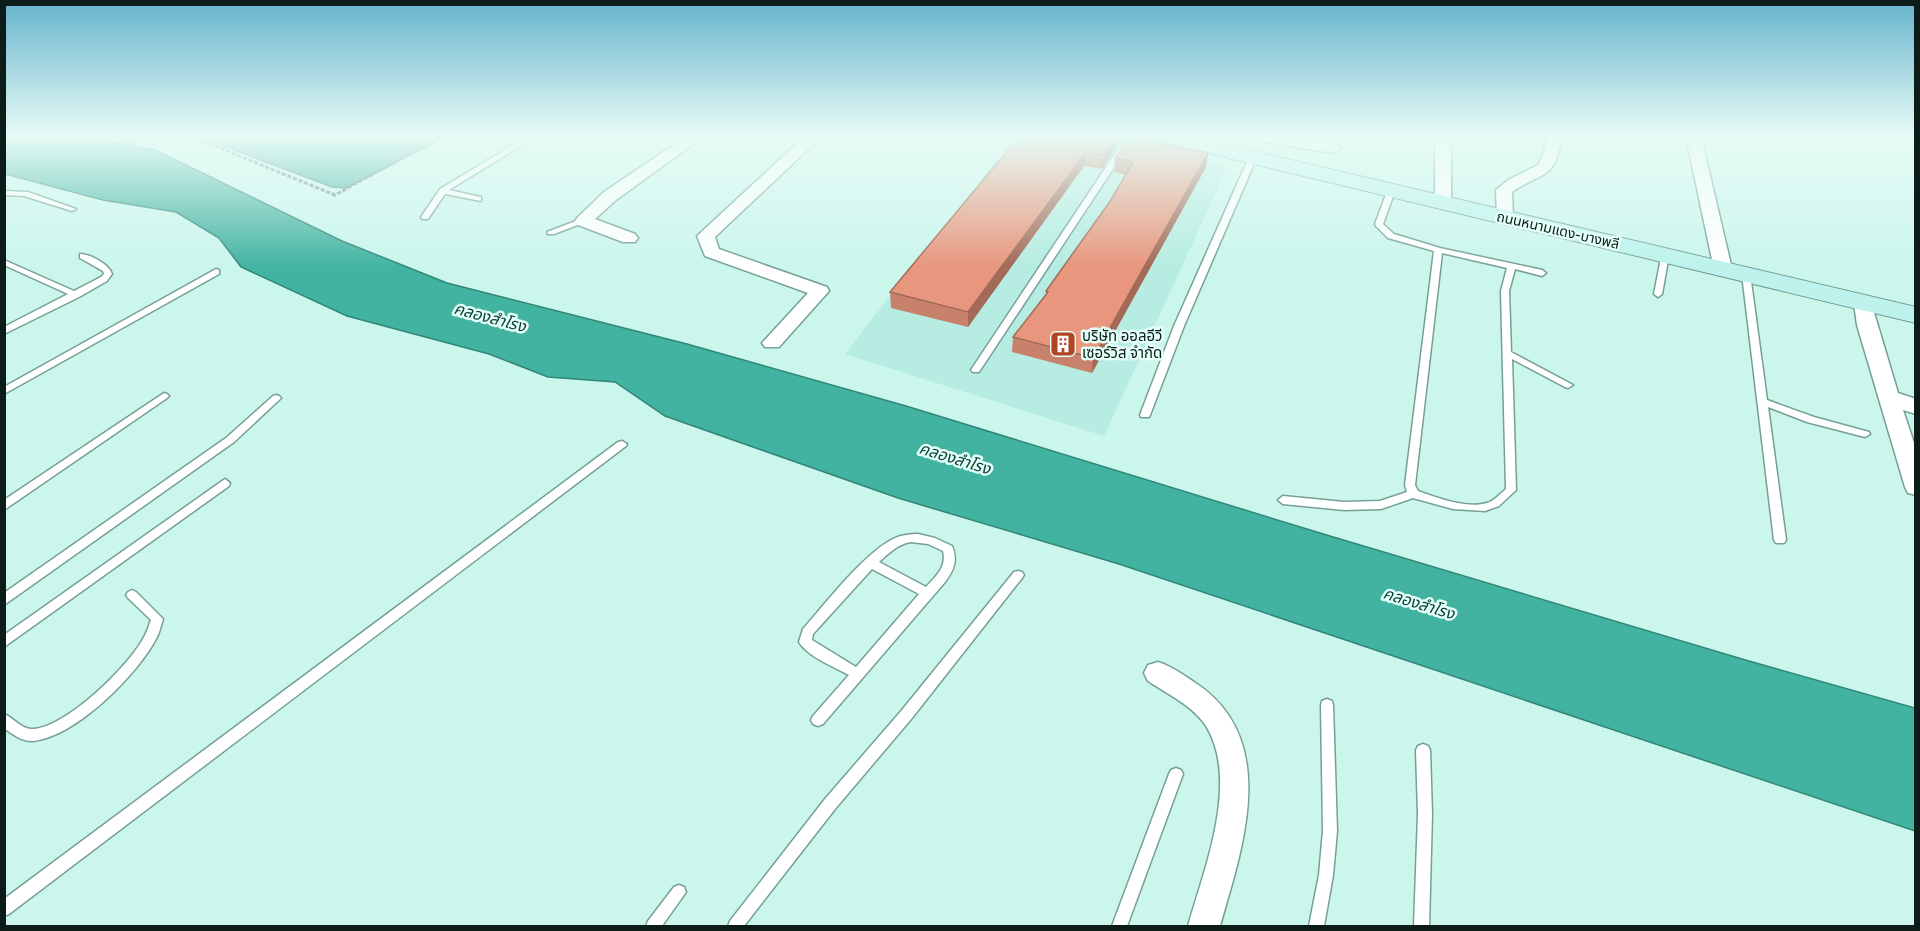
<svg xmlns="http://www.w3.org/2000/svg" width="1920" height="931" viewBox="0 0 1920 931" font-family="'IBM Plex Sans','Noto Sans Thai',sans-serif">
  <style>
    .built { fill: #b6ece1 }
    .water { fill: #43b3a1; stroke: #328678; stroke-width: 1.5 }
    .lines { fill: none; stroke-linecap: round; stroke-linejoin: round }
    .canal { fill: #43b3a1; fill-rule: evenodd }
    .service-casing { stroke: #76a097; stroke-width: 3 }
    .minor-casing { stroke: #76a097; stroke-width: 3 }
    .secondary-casing { stroke: #76a097; stroke-width: 2 }
    .path { stroke: #66837d; stroke-width: 3; stroke-dasharray: 4 2; stroke-linecap: butt }
    .service { fill: #fff; fill-rule: evenodd }
    .minor { fill: #fff; fill-rule: evenodd }
    .secondary { fill: #bdf3ec; fill-rule: evenodd }
    .wall { fill: #c8826c }
    .shaded-wall { fill: #a26a58 }
    .building { fill: #e8977e; stroke: #a26a58; stroke-width: 1.5 }
    .labels { text-anchor: middle; dominant-baseline: central; stroke-width: 5; stroke-linejoin: round; paint-order: stroke }
    .far-street-label { font-size: 14px; fill: #0b1c19; stroke: #e5fff9 }
    .poi-label { font-size: 15px; fill: #0b1c19; stroke: #e5fff9; text-anchor: start }
    .water-label { font-size: 16px; font-style: italic; fill: #0d4038; stroke: #e5fff9 }
  </style>
  <rect width="100%" height="100%" fill="#caf6ec"/>
  <path class="built" d="M1014 137H1104L1228 166 1104 436 845 354Z"/>
  <path class="water" d="M4 137H88L155 150 342 241 447 283 687 344 906 406 1320 533 1742 659 1915 708V831L1119 564 898 498 665 416 615 382 548 377 489 354 347 316 241 267 219 238 176 212 103 200 5 174Z
    M200 137H445L346 188 332 187Z"/>
  <g class="lines">
    <path class="canal" d="M127 137H144L106 160 101 161 94 157Z"/>
    <defs>
      <path id="service" d="M526 137H535L449 190 481 197V201L445 194 428 219H422L421 217 440 189Z
        M1126 137H1134L979 372H973L971 370Z
        M1250 155 1257 157 1184 326 1150 415 1149 417H1141L1140 415 1174 326Z
        M1388 189 1395 191 1383 224 1394 234 1440 248 1542 270 1546 273 1542 276 1515 269 1509 291 1511 352 1573 385 1568 388 1565 387 1512 359 1516 490 1499 506 1485 511 1453 509 1413 498 1381 509 1344 510 1283 504 1278 500 1283 496 1344 502 1380 501 1407 492 1405 485 1434 251 1388 238 1376 226 1375 224ZM1442 253 1507 268 1501 291 1506 489C1500 494 1494 501 1487 503 1466 509 1438 498 1418 491L1415 485Z
        M4 191 28 192 76 209 72 211 24 196 4 195Z
        M581 219H587L588 221 554 234H548L547 232Z
        M1662 253H1665L1669 255 1662 294 1658 297 1654 294Z
        M80 254C90 254 109 264 112 274L107 281 79 297 4 334V327L68 294 4 265V260L74 291 101 277 104 274 103 271 80 258Z
        M216 269 219 270V274L4 394V387Z
        M1746 271 1750 274 1767 400 1814 417 1869 432 1870 434 1865 437 1807 422 1768 407 1786 540 1784 543H1776L1774 540 1742 274Z
        M164 393 167 394 169 396 167 398 4 510V500Z
        M276 395 279 396 281 398 279 400 234 442 4 605V593L226 438 273 396Z
        M622 441 627 444 626 446 9 914 4 916V899L618 442Z
        M225 479 230 483 229 486 4 647V635Z
        M918 534 935 538 952 546C958 560 954 570 945 582L823 724 818 726 813 724 811 720 813 716 849 675C834 667 807 656 799 642L803 629C825 604 866 551 895 538 902 535 910 534 918 534ZM911 542 928 544 943 551C947 567 936 576 926 587L879 562C889 553 898 544 911 542ZM872 569 919 594 856 667 812 640 813 634Z
        M1018 571 1022 572 1024 575 1022 578 912 718 835 809 744 926H728L730 921 825 799 902 710 1014 572Z
        M132 590 136 592 163 619C161 625 160 631 157 637 139 673 76 737 33 741 23 742 12 734 4 728V714C14 718 22 730 33 729 66 728 133 663 146 633 148 629 149 625 151 620L128 598 126 595 128 592Z
        M1327 699 1332 701 1333 705 1337 831 1333 875 1324 926H1309L1319 875 1323 831 1321 705 1322 701Z
        M1423 744 1428 746 1430 750 1432 814 1429 926H1414L1418 814 1416 750 1418 746Z
        M1176 768 1181 770 1183 774 1127 926H1112L1169 774 1171 770Z
        M679 885 684 887 686 892 662 926H646L648 921 674 887Z"/>
      <path id="minor" d="M685 137H703L616 200 595 219 635 234 638 238 635 242H623L578 225 575 221 578 217 604 192Z
        M804 137H821L715 237 719 249 827 287 829 291 779 347H765L762 343 808 293 705 256 697 236Z
        M1258 137C1276 136 1329 136 1341 148L1333 153 1266 142Z
        M1435 137H1451V203L1443 208 1435 203Z
        M1546 137H1561C1556 181 1542 171 1512 192L1513 218 1511 222H1499L1497 218 1496 190 1508 180 1538 165 1544 152Z
        M1686 137H1701L1732 269 1729 273H1717L1714 269Z
        M1863 297 1870 299 1898 393 1916 399V414L1903 410 1916 449V495L1908 493 1905 487 1857 325 1854 303 1856 299Z
        M1158 662C1171 666 1182 674 1194 682 1281 738 1243 846 1220 926H1188C1204 870 1240 781 1206 726 1193 706 1168 694 1148 681L1144 673 1148 665Z"/>
      <path id="secondary" d="M1155 137H1193L1916 307V323L1166 143 1158 142Z"/>
    </defs>
    <use href="#service" class="service-casing"/>
    <use href="#minor" class="minor-casing"/>
    <use href="#secondary" class="secondary-casing"/>
    <path class="path" d="M193 137 335 195 440 137"/>
    <use href="#service" class="service"/>
    <use href="#minor" class="minor"/>
    <use href="#secondary" class="secondary"/>
  </g>
  <path class="wall" d="M1016 137H1120L1119 143 1102 169 1084 166 968 327 891 308 890 292 1016 141Z
    M1208 153 1206 167 1092 373 1012 352 1013 337 1046 295V291L1111 200 1126 175 1114 172 1115 158Z"/>
  <path class="shaded-wall" d="M1116 137H1120L1119 143 1102 169 1103 155Z
    M1086 152 1084 166 968 327V312Z
    M1208 153 1206 167 1092 373 1093 358Z"/>
  <path class="building" d="M1019 137H1116L1103 155 1086 152 968 312 890 292Z
    M1129 137 1208 153 1093 358 1013 337 1048 292 1046 291 1111 200 1133 162 1115 158Z"/>
  <linearGradient id="sky" x2="0" y2="1"><stop stop-color="#66b4cc"/><stop offset="0.51" stop-color="#e7fbf6"/><stop offset="1" stop-color="#e7fbf6" stop-opacity="0"/></linearGradient>
  <rect width="1920" height="267" fill="url(#sky)"/>
  <defs>
    <symbol id="building-square" viewBox="-11 -11 22 22"><rect x="-9" y="-9" width="18" height="18" rx="4" fill="#af4725" stroke="#e5fff9"/><path d="M-4-6H4V6H1V3H-1V6H-4ZM-2.5-4.3h1.7v1.8h-1.7ZM.8-4.3h1.7v1.8H.8ZM-2.5-1h1.7V.8h-1.7ZM.8-1h1.7V.8H.8Z" fill="#fff"/></symbol>
  </defs>
  <g fill-rule="evenodd">
    <use href="#building-square" x="1048" y="329" width="30" height="30"/>
  </g>
  <g class="labels">
    <g class="far-street-label">
      <text transform="translate(1558 230) rotate(13)">ถนนหนามแดง-บางพลี</text>
    </g>
    <g class="poi-label">
      <text x="1082" y="335">บริษัท ออลอีวี<tspan x="1082" dy="17">เซอร์วิส จำกัด</tspan></text>
    </g>
    <g class="water-label">
      <text transform="translate(490 317) rotate(15)">คลองสำโรง</text>
      <text transform="translate(955 458) rotate(17)">คลองสำโรง</text>
      <text transform="translate(1419 603) rotate(17)">คลองสำโรง</text>
    </g>
  </g>
  <rect width="1920" height="931" fill="none" stroke="#0b1c19" stroke-width="12"/>
</svg>
